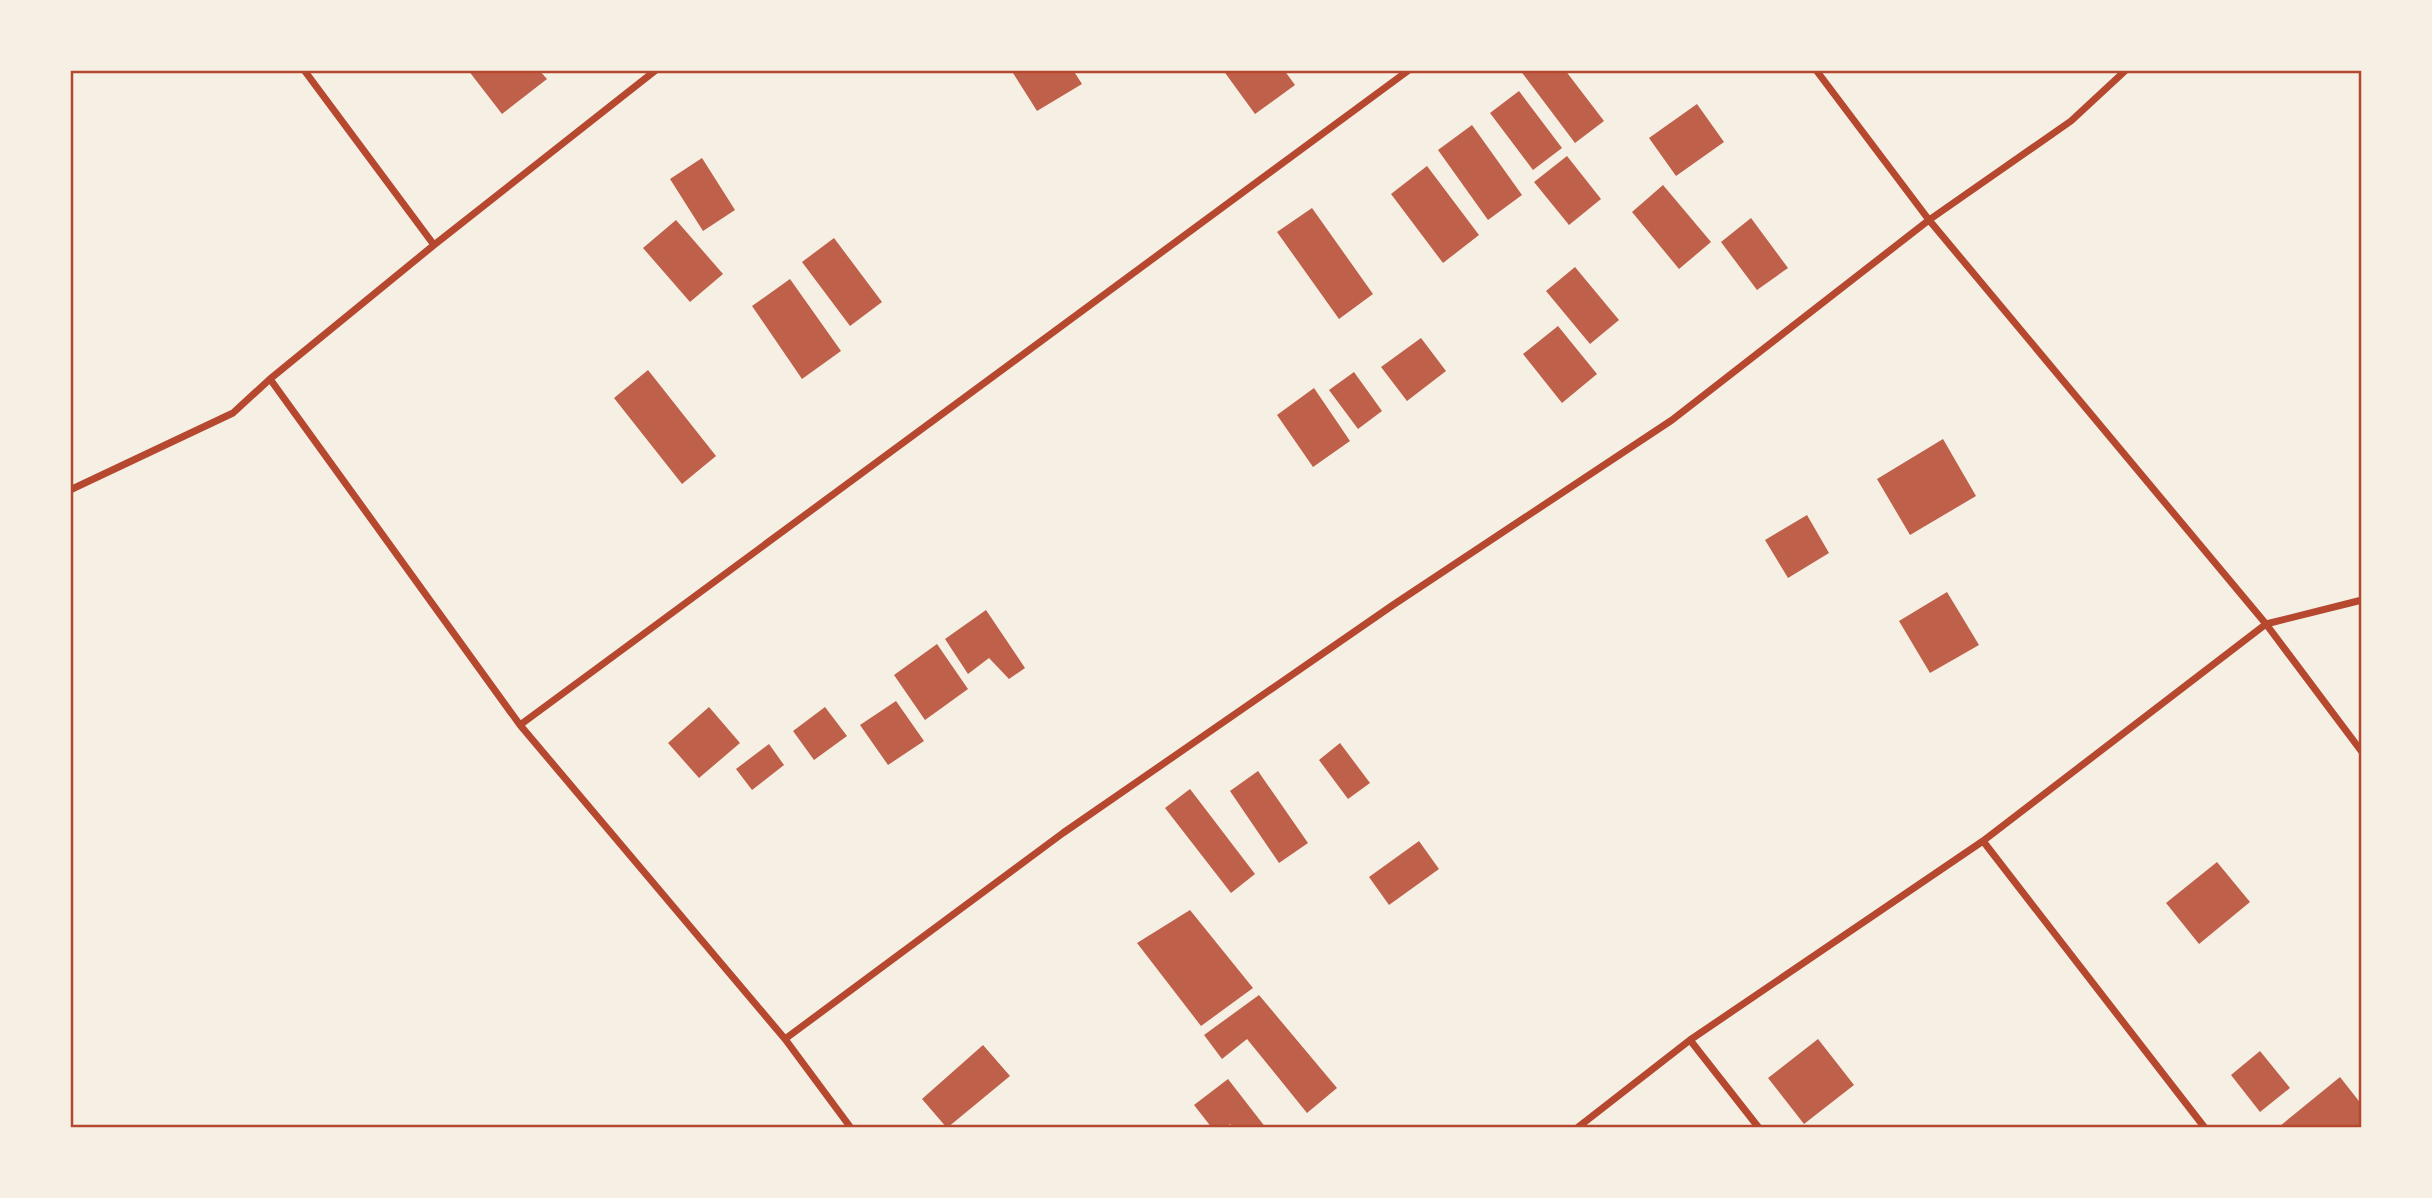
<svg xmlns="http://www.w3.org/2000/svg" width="2432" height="1198" viewBox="0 0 2432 1198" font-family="'DejaVu Sans',sans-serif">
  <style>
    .building { fill: #bf614a }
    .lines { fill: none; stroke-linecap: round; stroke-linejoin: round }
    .minor { stroke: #b5482f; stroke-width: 7 }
    .neatline { fill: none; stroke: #b5482f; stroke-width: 2.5 }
  </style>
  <rect width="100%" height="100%" fill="#f6efe4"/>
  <path class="building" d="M468 70H539L547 79 502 114Z
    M1018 70H1073L1082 84 1037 111 1013 73Z
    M1223 70H1284L1295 85 1255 114Z
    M1520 70H1565L1604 121 1575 143Z
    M1519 91 1562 148 1533 170 1490 113Z
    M1697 104 1724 142 1676 176 1649 138Z
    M1472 125 1522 195 1488 220 1438 150Z
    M1567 156 1601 199 1569 225 1534 182Z
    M702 158 735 210 703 231 670 179Z
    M1427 166 1479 235 1443 263 1391 194Z
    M1663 185 1711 242 1679 269 1632 212Z
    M1312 208 1373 294 1339 319 1277 232Z
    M1751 218 1788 268 1757 290 1721 242Z
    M676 220 723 274 690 302 643 248Z
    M834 238 882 302 850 326 802 262Z
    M1575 267 1619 320 1590 344 1546 291Z
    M790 279 841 351 802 379 752 306Z
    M1558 326 1597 374 1562 403 1523 354Z
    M1421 338 1446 371 1407 401 1381 367Z
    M648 370 716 456 682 484 614 398Z
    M1354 372 1382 411 1358 429 1329 390Z
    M1314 388 1350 441 1313 467 1277 415Z
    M1943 439 1976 496 1910 535 1877 479Z
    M1807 515 1829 553 1788 578 1765 540Z
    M1947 592 1979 645 1930 673 1899 621Z
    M986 610 1025 668 1009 679 989 658 968 674 945 639Z
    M937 644 968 689 925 720 894 675Z
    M896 701 924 741 888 765 860 725Z
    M709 707 740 743 699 778 668 743Z
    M825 707 847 736 814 760 793 731Z
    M1340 743 1370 783 1348 799 1319 760Z
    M769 744 784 765 752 790 736 769Z
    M1258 771 1308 843 1279 863 1230 791Z
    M1190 789 1255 874 1231 893 1165 808Z
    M1419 841 1439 869 1389 905 1369 877Z
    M2217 862 2250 902 2199 944 2166 903Z
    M1190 910 1253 988 1201 1026 1137 943Z
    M1259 995 1337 1088 1307 1113 1247 1039 1222 1059 1204 1035Z
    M1818 1039 1854 1085 1804 1124 1768 1078Z
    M983 1045 1010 1076 947 1128 922 1099Z
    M2260 1051 2290 1088 2260 1112 2231 1075Z
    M2340 1077 2362 1105V1128H2282L2280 1126Z
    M1228 1079 1266 1128H1233L1230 1124 1225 1128H1212L1194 1105Z"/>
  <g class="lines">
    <path class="minor" d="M304 70 434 245
      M1816 70 1929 220 2266 624 2362 752
      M270 379 520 725 785 1039 851 1128
      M70 490 233 413 270 379 434 245 656 70
      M520 725 1409 70
      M1983 841 2205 1128
      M785 1039 1063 833 1393 605 1672 420 1929 220 2071 121 2126 70
      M1690 1040 1759 1128
      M1577 1128 1690 1040 1983 841 2266 624 2362 600"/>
  </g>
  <rect width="2432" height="1198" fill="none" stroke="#f6efe4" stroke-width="144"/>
  <rect x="72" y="72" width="2288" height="1054" class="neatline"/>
</svg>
